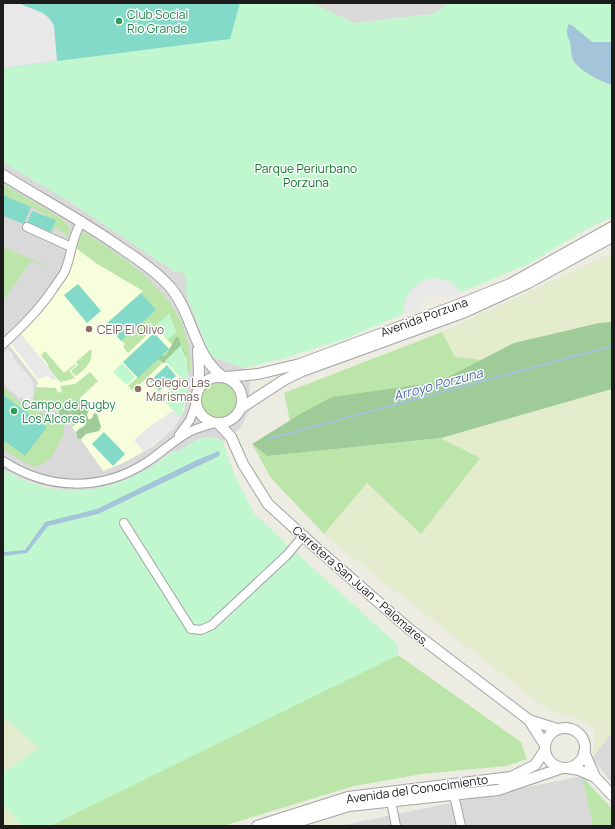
<svg xmlns="http://www.w3.org/2000/svg" width="615" height="829" viewBox="0 0 615 829" font-family="Manrope,sans-serif">
  <style>
    .residential { fill: #dad9d9 }
    .education { fill: #f7fedb }
    .farmland { fill: #e4ecce }
    .grass { fill: #bce6a9 }
    .forest { fill: #9ecb98 }
    .park { fill: #c0f7ce }
    .pitch { fill: #83dac8 }
    .parking { fill: #e8e8e8 }
    .water { fill: #a4c4da }
    .lines { fill: none; stroke-linecap: round; stroke-linejoin: round }
    .stream { stroke: #a4c4da; stroke-width: 2 }
    .minor-casing { stroke: #a3a3a3; stroke-width: 10 }
    .tertiary-casing { stroke: #a3a3a3; stroke-width: 12 }
    .minor { stroke: #fff; stroke-width: 8 }
    .tertiary { stroke: #fff; stroke-width: 10 }
    .leisure-dot { fill: #2e9e5b; stroke: #fff; stroke-width: 1.5 }
    .education-dot { fill: #8d6e63; stroke: #fff; stroke-width: 1.5 }
    .labels { text-anchor: middle; dominant-baseline: central; stroke-width: 3; stroke-linejoin: round; paint-order: stroke }
    .leisure-label { font-size: 12px; fill: #27864d; stroke: #fff; text-anchor: start }
    .park-label { font-size: 12px; fill: #0f752a; stroke: #fff }
    .street-label { font-size: 12px; fill: #1c1c1c; stroke: #fff }
    .education-label { font-size: 12px; fill: #785e54; stroke: #fff; text-anchor: start }
    .water-label { font-size: 13px; font-style: italic; fill: #4d6aa7; stroke: #fff }
  </style>
  <rect width="100%" height="100%" fill="#edece2"/>
  <path class="residential" d="M312 3H446L442 9 432 14 354 23Z
    M3 162 70 202 184 273 187 280 186 293 187 296 210 356 244 368 250 384 249 411 240 429 223 442 217 438H200L176 453 173 451 153 466 128 479 115 484 89 490H67L43 486 20 478 3 469Z
    M612 733V783L592 758Z
    M582 776 593 826H339Z"/>
  <path class="education" d="M76 248 96 263 141 289 171 312 186 357 188 381 186 397 184 410 174 428 153 446 140 454 121 464 103 471 63 414 32 402 38 382 9 345 34 320 55 293 67 275 74 250Z"/>
  <path class="farmland" d="M612 253V323L592 325 514 343 482 359 455 358 442 332Z
    M612 389V733L592 758 595 729 576 718 549 711 384 582 324 534 367 483 480 458 441 438Z
    M3 716 39 748 3 773Z
    M3 805 23 826H3Z"/>
  <path class="grass" d="M3 184 59 217 66 223 70 230 68 238 66 234 55 227 52 233 51 232 55 220 31 207 3 195Z
    M84 232C136 267 190 298 191 369L188 372 186 357 176 350 133 391 128 386 173 345 167 340 176 332 169 314 128 353 123 347 125 344 121 341 155 310 141 293 143 291 96 263 76 248 80 235Z
    M3 247 38 262 46 264V266L31 261 4 299Z
    M442 332 455 357 482 360 438 382 290 421 284 393Z
    M91 349C94 362 85 369 76 376L71 371 78 365 76 362Z
    M45 351 64 373 75 364 76 365 69 371 75 378 66 381 60 382 48 367 49 366 41 355Z
    M90 372 98 381 80 398 90 410 73 427 63 414 71 404 62 407 59 412 32 402 36 387 56 388 58 393 62 391 60 386 75 384Z
    M201 399a18 18 0 1 1 36 0a18 18 0 1 1-36 0Z
    M3 387 23 405 56 419 64 425V434L51 458 36 467 24 462 3 449Z
    M441 438 480 458 421 534 367 483 324 534 271 478 252 444 267 456Z
    M398 655 521 742 527 759 506 766 422 774 354 786 223 826H50L214 744 295 701Z
    M582 776 612 809V826H593Z"/>
  <path class="forest" d="M612 322V389L441 438 267 456 252 444 302 413 332 397 438 382 514 343 599 323Z
    M176 337H178L185 354 164 363 156 357 158 355 164 356 166 355Z
    M76 400 79 401 84 400C90 408 90 405 87 415L89 420 92 418 94 413 97 414 101 427 99 431 86 434 81 439H78L76 432C79 428 83 428 86 424L85 416H79L74 419 72 422 68 423 60 419 59 411 65 403 68 404 69 406Z"/>
  <path class="park" d="M240 3H312L354 23 432 14 442 9 446 3H612V217L587 229 526 265 461 292 456 286 424 280C411 286 403 300 403 314L345 339 281 359 244 368 210 356 187 296C184 288 189 281 184 273L175 272 70 202 3 162V68L229 39Z
    M169 314 176 332 167 340 155 327Z
    M181 345C190 368 190 394 180 418L161 397 181 378 165 361Z
    M122 363 135 377 127 385 113 372Z
    M205 437H212L223 442 234 474 254 513 292 549 398 645V655L50 826H23L3 805V773L39 748 3 716V469C61 506 122 492 173 451L176 453 193 442Z"/>
  <path class="pitch" d="M3 3H240L230 39 3 68Z
    M3 195 31 207 24 224 3 216Z
    M32 211 56 220 51 232 27 223Z
    M78 284 101 311 87 323 64 295Z
    M141 293 156 310 121 341 106 324Z
    M154 333 169 349 138 378 123 362Z
    M167 365 176 376 159 391 150 381Z
    M3 395 47 427 25 456 3 440Z
    M104 432 125 454 113 466 92 444Z"/>
  <path class="parking" d="M3 3H18L43 13 50 19 54 26 57 61 3 68Z
    M432 278 441 279 449 281 456 286 461 292 446 298 441 295 435 294 429 295 424 298 420 303 419 309 403 314 405 300 412 288 424 280Z
    M21 334 48 367 57 379 52 380 48 376 38 379 11 343Z
    M8 349 12 353 14 360 32 379 33 383 34 392 32 402 21 397 19 398 3 383V354Z
    M174 410 180 418 174 428 144 452 134 440 145 430Z"/>
  <path class="water" d="M569 24 573 26 592 42H612V85C602 82 578 70 573 60 571 55 571 48 570 42 567 35 565 31 569 24Z
    M219 451 220 453 219 456 98 514 48 526 27 553 3 556V552L25 550 45 522 97 509 197 460Z"/>
  <g class="lines">
    <path class="stream" d="M268 439 612 346"/>
    <defs>
      <path id="minor" d="M27 227 71 247
        M3 344C22 327 39 310 53 289 57 283 62 277 65 271 72 254 71 238 82 221
        M179 435 190 420 196 403
        M3 461C48 490 101 492 147 462 161 453 174 440 189 432 197 428 206 426 215 423
        M124 523 191 629 201 630 212 625 287 555 303 536
        M454 795 461 826
        M391 801 396 826"/>
      <path id="tertiary" d="M3 175C43 200 85 222 124 250 141 261 158 273 171 288 193 315 194 355 222 376
        M198 350 199 372 198 388
        M196 400a23 23 0 1 1 46 0a23 23 0 1 1-46 0Z
        M226 377 258 374 300 364 460 304 510 284 612 227
        M241 408 284 380 302 371 465 312 528 283 612 237
        M218 423 231 437 243 464 268 504 313 545 408 628 483 685 529 720 557 729
        M529 720 545 745
        M545 748a20 20 0 1 1 40 0a20 20 0 1 1-40 0Z
        M584 752 595 777 612 795
        M568 768 579 770 595 777
        M257 826 348 797 511 777 535 765 545 750
        M284 826 349 806 498 790 562 768"/>
    </defs>
    <use href="#minor" class="minor-casing"/>
    <use href="#tertiary" class="tertiary-casing"/>
    <use href="#minor" class="minor"/>
    <use href="#tertiary" class="tertiary"/>
  </g>
  <g class="leisure-dot">
    <circle cx="119" cy="21" r="4"/>
    <circle cx="14" cy="411" r="4"/>
  </g>
  <g class="education-dot">
    <circle cx="89" cy="329" r="4"/>
    <circle cx="138" cy="389" r="4"/>
  </g>
  <g class="labels">
    <g class="leisure-label">
      <text x="127" y="14">Club Social<tspan x="127" dy="14">Rio Grande</tspan></text>
      <text x="22" y="404">Campo de Rugby<tspan x="22" dy="14">Los Alcores</tspan></text>
    </g>
    <g class="park-label">
      <text x="306" y="168">Parque Periurbano<tspan x="306" dy="14">Porzuna</tspan></text>
    </g>
    <g class="street-label">
      <text transform="translate(424 317) rotate(-20)">Avenida Porzuna</text>
      <text transform="translate(361 586) rotate(41)">Carretera San Juan - Palomares,</text>
      <text transform="translate(417 789) rotate(-8)">Avenida del Conocimiento</text>
    </g>
    <g class="education-label">
      <text x="97" y="329">CEIP El Olivo</text>
      <text x="146" y="382">Colegio Las<tspan x="146" dy="14">Marismas</tspan></text>
    </g>
    <g class="water-label">
      <text transform="translate(438 384) rotate(-15)">Arroyo Porzuna</text>
    </g>
  </g>
  <rect width="615" height="829" fill="none" stroke="#1c1c1c" stroke-width="8"/>
</svg>
